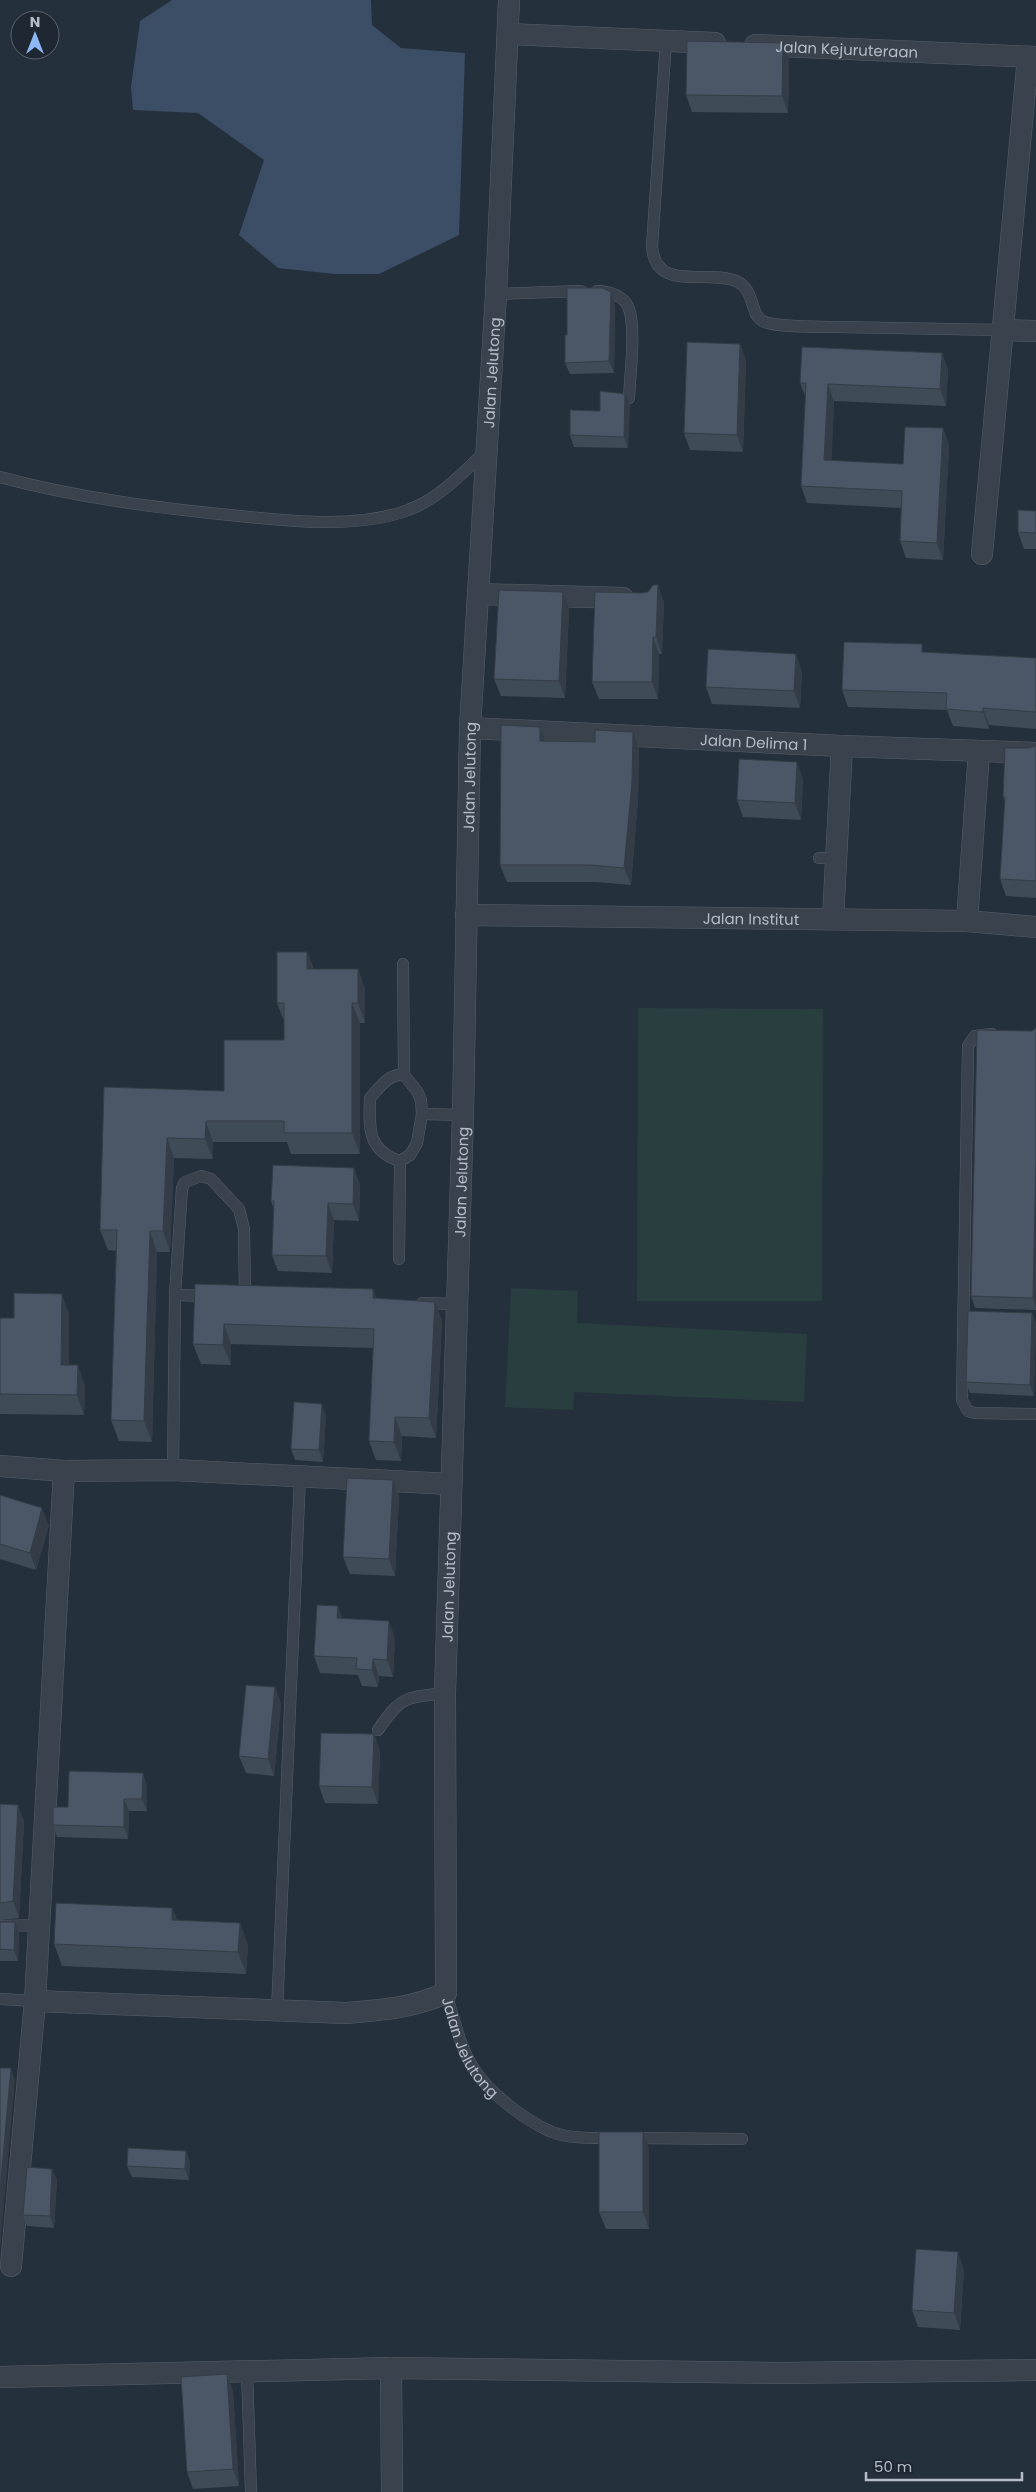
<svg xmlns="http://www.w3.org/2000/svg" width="1036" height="2492" viewBox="0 0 1036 2492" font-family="Poppins,sans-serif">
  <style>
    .green { fill: #283e3f }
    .water { fill: #3b4e66 }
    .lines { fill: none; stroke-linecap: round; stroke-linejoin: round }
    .lane-casing { stroke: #57606b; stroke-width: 12 }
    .street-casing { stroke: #57606b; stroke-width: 22 }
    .lane { stroke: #39424d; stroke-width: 11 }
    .street { stroke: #39424d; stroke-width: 21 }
    .wall { fill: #404b58 }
    .shaded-wall { fill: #343d47 }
    .building { fill: #4b5766; stroke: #343d47 }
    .labels { text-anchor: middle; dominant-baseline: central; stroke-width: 4; stroke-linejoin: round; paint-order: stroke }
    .street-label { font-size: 15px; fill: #b5bdc8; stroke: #1e2732 }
  </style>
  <rect width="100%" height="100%" fill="#25303d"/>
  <path class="green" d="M638 1008 823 1009 822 1301H637Z
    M511 1288 578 1291 577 1323 807 1334 804 1402 574 1392 573 1410 505 1407Z"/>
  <path class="water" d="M172 0H371L372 25 401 48 465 53 459 235 379 274H335L278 268 239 235 264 160 198 113 133 110 131 87 140 21Z"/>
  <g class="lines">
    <defs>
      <g id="lane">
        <path d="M666 41 652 246C655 293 706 269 736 281 757 290 748 316 765 322 782 328 819 326 838 327 892 328 947 329 1001 330"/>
        <path d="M597 291C609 291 625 296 629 309 636 329 630 375 629 398"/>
        <path d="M496 294 581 291"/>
        <path d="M0 477C78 498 158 508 239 516 290 521 358 529 408 510 439 499 461 474 485 452"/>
        <path d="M819 858H836"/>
        <path d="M992 1034 975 1036 968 1046 962 1400 968 1411 975 1413 1036 1414"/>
        <path d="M422 1114 463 1115"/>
        <path d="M400 1161C367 1151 369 1126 370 1098 380 1087 389 1073 404 1075"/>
        <path d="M399 1259 400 1161 410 1155 417 1143 422 1114 421 1100 417 1091 404 1075 403 964"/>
        <path d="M175 1295 208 1296"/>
        <path d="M422 1303 456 1304"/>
        <path d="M173 1470 175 1295 182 1188 185 1182 201 1176 211 1179 239 1209 244 1229 245 1297"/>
        <path d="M378 1730C402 1695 405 1698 445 1693"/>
        <path d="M0 1926 40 1925"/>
        <path id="s1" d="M446 1993C454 2018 460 2048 474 2069 489 2093 526 2121 552 2132 570 2139 594 2138 613 2138"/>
        <path d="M0 1999 35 2001"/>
        <path d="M277 2011 300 1477"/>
        <path d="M632 2138 742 2139"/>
        <path d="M247 2370 251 2492"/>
      </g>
      <g id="street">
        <path d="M508 34 715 43"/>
        <path id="s2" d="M755 45 1036 57"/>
        <path d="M1001 330 1036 331"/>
        <path d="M982 554 1028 57"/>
        <path d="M478 594 623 598"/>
        <path id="s3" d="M470 728 842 746 1036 753"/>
        <path id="s4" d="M466 915 967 921 1036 927"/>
        <path d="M833 919 842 746"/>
        <path d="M967 921 979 751"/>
        <path d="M0 1466 64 1471 173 1470 451 1484"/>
        <path id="s5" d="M35 2001 346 2013C383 2010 412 2008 446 1993L445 1693 463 1115 470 728 496 294 509 0"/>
        <path d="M11 2266 35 2001 64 1471"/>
        <path d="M391 2368 392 2492"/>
        <path d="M0 2377 391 2368 780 2373 1036 2370"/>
      </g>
    </defs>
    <use href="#lane" class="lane-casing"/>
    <use href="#street" class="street-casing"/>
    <use href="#lane" class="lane"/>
    <use href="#street" class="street"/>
  </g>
  <path class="wall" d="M783 43 789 60 788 113 692 112 686 95Z
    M611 292 615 304 614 373 570 374 565 363Z
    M740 344 746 361 743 452 690 450 684 433Z
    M942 353 948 370 946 406 834 401 831 461 903 464 943 428 949 445 943 560 906 558 900 541 901 508 807 503 801 486 806 398 800 383Z
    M625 394 630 405 628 448 574 447 570 435 600 411Z
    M1036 511V549H1024L1018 532Z
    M664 602 662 654H659L658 699H599L592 682Z
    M569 609 565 698 501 696 494 679Z
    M925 652 1036 658V729L989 725V729L953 726 947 710 848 707 842 690Z
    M802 671 800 708 712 704 706 687Z
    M633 732 639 749 638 799 631 885 596 882H507L500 865 545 741 595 742Z
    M1036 745V898L1006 896 1000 879 1005 802 1003 797 1030 748Z
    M803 779 801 820 743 817 737 800Z
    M307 952 314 969H358L365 990V1023H360V1154H291L287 1142H213V1159L174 1158 170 1252H157L152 1442 119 1441 111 1420 116 1251 108 1250 100 1230 104 1087 224 1091 284 1040V1021L277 1003Z
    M1036 1028V1310L975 1308 971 1296 1032 1031Z
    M354 1168 360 1185 359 1221 334 1220 332 1273 278 1271 272 1255 274 1209 271 1201Z
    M195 1284 373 1289 376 1298 435 1302 442 1321 436 1438 402 1436 401 1461 376 1460 369 1441 373 1348 231 1344V1365L201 1364 193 1344Z
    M69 1313V1365L85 1385 84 1415 0 1414V1318H14Z
    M1032 1313 1036 1323 1034 1396 970 1393 966 1382Z
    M326 1415 323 1462 295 1460 291 1449Z
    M393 1480 399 1497 395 1576 350 1574 343 1557Z
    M0 1495 49 1525 36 1570 0 1559Z
    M343 1619 395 1638 393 1677 379 1676 378 1687 362 1686 358 1675 320 1673 314 1656Z
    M275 1687 281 1704 274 1776 246 1773 239 1756Z
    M374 1734 380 1751 378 1804 325 1803 319 1786Z
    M147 1785V1811H129L128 1839 57 1837 53 1825 68 1807Z
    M0 1804 18 1805 24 1822 19 1918 0 1920Z
    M172 1908 177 1920 240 1923 248 1946 246 1974 62 1966 54 1944Z
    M0 1922H15L19 1933 18 1961H0Z
    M649 2149V2229H606L599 2212Z
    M186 2151 190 2162 189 2180 132 2177 127 2166Z
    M52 2169 57 2180 54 2228 27 2226 23 2215Z
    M964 2269 960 2330 918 2327 912 2310Z
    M227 2374 233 2391 239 2486 193 2489 187 2472Z"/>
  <path class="shaded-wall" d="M783 43 789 60 788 113 782 96Z
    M611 292 615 304 614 373 609 361Z
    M740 344 746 361 743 452 737 435Z
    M942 353 948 370 946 406 940 389Z
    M828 384 834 401 831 477 824 460Z
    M625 394 630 405 628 448 624 437Z
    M943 428 949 445 943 560 937 543Z
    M658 585 664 602 662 654 656 637Z
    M563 592 569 609 565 698 559 681Z
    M653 637 659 654 658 699 652 682Z
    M796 654 802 671 800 708 794 691Z
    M983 708 989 725V729L983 712Z
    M540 727 546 744 540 741Z
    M633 732 639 749 638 799 631 885 624 868Z
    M797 762 803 779 801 820 795 803Z
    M307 952 315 972 307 969Z
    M358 969 365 990V1023L358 1003Z
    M352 1003 360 1023V1154L352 1133Z
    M206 1121 213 1142V1159L205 1139Z
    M167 1138 174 1158 170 1252 163 1231Z
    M1036 1155V1307L1033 1298Z
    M354 1168 360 1185 359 1221 353 1204Z
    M328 1203 334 1220 332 1273 326 1256Z
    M150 1231 157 1252 152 1442 144 1421Z
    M373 1289 380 1309 373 1298Z
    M62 1294 69 1313V1385L61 1365Z
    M435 1302 442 1321 436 1438 429 1418Z
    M1032 1313 1036 1323 1034 1396 1030 1385Z
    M224 1324 231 1344V1365L223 1345Z
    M78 1365 85 1385 84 1415 77 1395Z
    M322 1404 326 1415 323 1462 319 1450Z
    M395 1417 402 1436 401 1461 394 1442Z
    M393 1480 399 1497 395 1576 389 1559Z
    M42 1508 49 1525 36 1570 30 1553Z
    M338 1606 344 1623 337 1618Z
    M389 1621 395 1638 393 1677 387 1660Z
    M373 1659 379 1676 378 1687 372 1670Z
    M275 1687 281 1704 274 1776 268 1759Z
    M374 1734 380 1751 378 1804 372 1787Z
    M143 1773 147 1785V1811L142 1799Z
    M124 1799 129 1811 128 1839 124 1827Z
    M18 1805 24 1822 19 1918 13 1901Z
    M172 1908 180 1931 172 1920Z
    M15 1922 19 1933 18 1961 14 1950Z
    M240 1923 248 1946 246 1974 238 1952Z
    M11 2068 15 2080 0 2249V2191Z
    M643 2132 649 2149V2229L643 2212Z
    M186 2151 190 2162 189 2180 185 2169Z
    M52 2169 57 2180 54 2228 50 2216Z
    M958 2252 964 2269 960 2330 954 2313Z
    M227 2374 233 2391 239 2486 233 2469Z"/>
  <path class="building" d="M687 41 783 43 782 96 686 95Z
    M567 288H602L611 292 609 361 565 363V335H567Z
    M687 342 740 344 737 435 684 433Z
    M802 347 942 353 940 389 828 384 824 460 903 464 905 427 943 428 937 543 900 541 902 491 801 486 806 383H800Z
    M600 391 625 394 624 437 570 435V410L600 411Z
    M1018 510 1036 511V533L1018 532Z
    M653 585H658L656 637H653L652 682H592L595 592 642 593 648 592Z
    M499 590 563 592 559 681 494 679Z
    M844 642 922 644V652L1036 658V712L983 708V712L946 709 947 693 842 690Z
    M708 649 796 654 794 691 706 687Z
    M501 725 540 727V741L595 742V730L633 732 632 782 624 868 590 865H500Z
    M1036 745V881L1000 879 1005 797H1003L1005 748H1030Z
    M739 759 797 762 795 803 737 800Z
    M277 952H307V969H358V1003H352V1133H284V1121H206L205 1139 167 1138 163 1231H150L144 1421 111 1420 117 1230H100L104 1087 224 1091V1040H284V1003H277Z
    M1036 1028V1155L1033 1298 971 1296 977 1031 979 1030 1032 1031Z
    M273 1165 354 1168 353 1204 328 1203 326 1256 272 1255 274 1201H271Z
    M195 1284 373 1289V1298L435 1302 429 1418 395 1417 394 1442 369 1441 374 1329 224 1324 223 1345 193 1344Z
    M14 1293 62 1294 61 1365H78L77 1395 0 1394V1318H14Z
    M968 1311 1032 1313 1030 1385 966 1382Z
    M294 1402 322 1404 319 1450 291 1449Z
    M347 1478 393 1480 389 1559 343 1557Z
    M0 1495 42 1508 30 1553 0 1544Z
    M317 1605 338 1606 337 1618 389 1621 387 1660 373 1659 372 1670 356 1669 357 1658 314 1656Z
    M246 1685 275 1687 268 1759 239 1756Z
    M321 1733 374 1734 372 1787 319 1786Z
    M69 1771 143 1773 142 1799H124V1827L53 1825V1807H68Z
    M0 1804 18 1805 13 1901 0 1903Z
    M56 1903 172 1908V1920L240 1923 238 1952 54 1944Z
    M0 1922H15L14 1950 0 1949Z
    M0 2068H11L0 2191Z
    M599 2132H643V2212H599Z
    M128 2148 186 2151 185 2169 127 2166Z
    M27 2167 52 2169 50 2216 23 2215Z
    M916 2249 958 2252 954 2313 912 2310Z
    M227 2374 233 2469 187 2472 181 2377Z"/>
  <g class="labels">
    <g class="street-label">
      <text stroke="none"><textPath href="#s2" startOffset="92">Jalan Kejuruteraan</textPath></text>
      <text stroke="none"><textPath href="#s5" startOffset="2035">Jalan Jelutong</textPath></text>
      <text stroke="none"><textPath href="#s3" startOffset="284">Jalan Delima 1</textPath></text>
      <text stroke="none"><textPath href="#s5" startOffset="1630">Jalan Jelutong</textPath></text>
      <text stroke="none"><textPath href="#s4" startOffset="285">Jalan Institut</textPath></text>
      <text stroke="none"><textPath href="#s5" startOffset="1225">Jalan Jelutong</textPath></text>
      <text stroke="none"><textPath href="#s5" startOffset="820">Jalan Jelutong</textPath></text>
      <text stroke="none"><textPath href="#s1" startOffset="60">Jalan Jelutong</textPath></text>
    </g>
  </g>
  <g transform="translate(35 35)"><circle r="24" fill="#1e2732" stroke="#5a636e"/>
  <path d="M0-4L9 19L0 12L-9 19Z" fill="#8db8f5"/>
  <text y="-8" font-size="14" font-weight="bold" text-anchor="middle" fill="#b5bdc8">N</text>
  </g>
  <path d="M866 2472v8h156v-8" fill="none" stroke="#b5bdc8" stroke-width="2.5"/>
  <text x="874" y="2472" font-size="15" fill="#b5bdc8" stroke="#1e2732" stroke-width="4" paint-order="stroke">50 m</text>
</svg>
